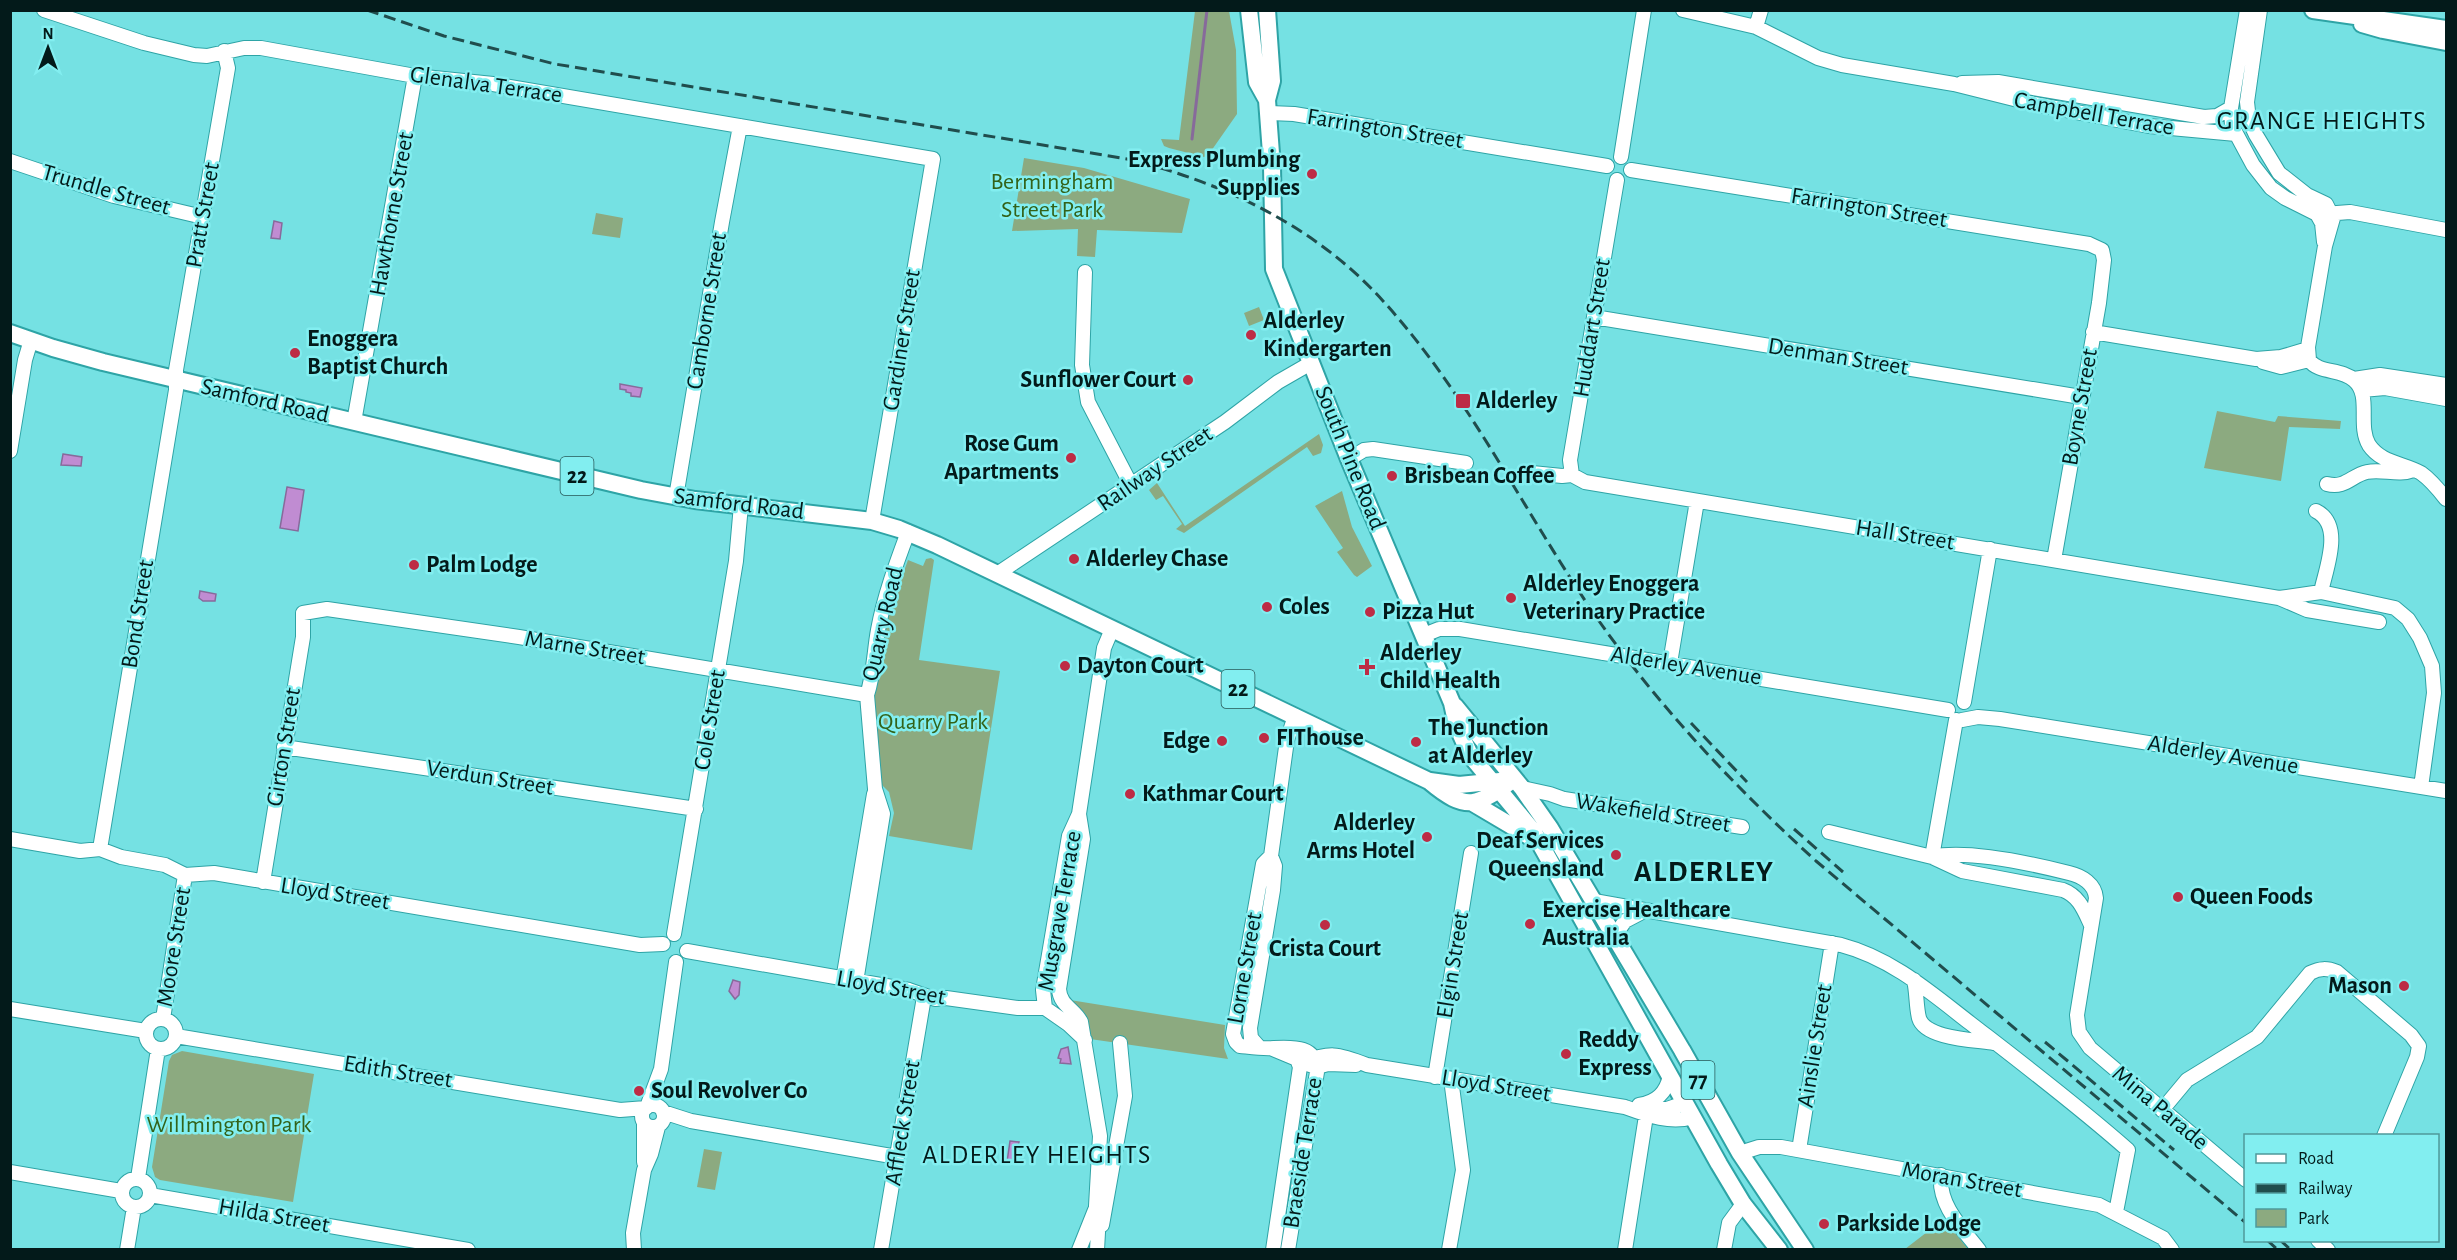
<svg xmlns="http://www.w3.org/2000/svg" width="2457" height="1260" viewBox="0 0 2457 1260" font-family="'Alegreya Sans',sans-serif">
  <style>
    .green { fill: #8caa80 }
    .water { fill: #c08cd2; stroke: #876a9b; stroke-width: 1.5 }
    .lines { fill: none; stroke-linecap: round; stroke-linejoin: round }
    .stream { stroke: #876a9b; stroke-width: 3 }
    .minor-casing { stroke: #2ea4a6; stroke-width: 16 }
    .major-casing { stroke: #2ea4a6; stroke-width: 20 }
    .minor { stroke: #fff; stroke-width: 14 }
    .major { stroke: #fff; stroke-width: 16 }
    .rail { stroke: #204d4d; stroke-width: 3; stroke-dasharray: 12 6; stroke-linecap: butt }
    .minor-bridge-casing { stroke: #2ea4a6; stroke-width: 16; stroke-linecap: butt }
    .minor-bridge { stroke: #fff; stroke-width: 14 }
    .poi-dot { fill: #bd2c45; stroke: #82eef0; stroke-width: 2 }
    .labels { text-anchor: middle; dominant-baseline: central; stroke-width: 5; stroke-linejoin: round; paint-order: stroke }
    .shield { fill: #82eef0; stroke: #295a5a; stroke-width: 1.5 }
    .shield-label { font-size: 22px; font-weight: bold; fill: #031a1a }
    .street-label { font-size: 24px; fill: #031a1a; stroke: #82eef0 }
    .poi-label { font-size: 24px; font-weight: bold; fill: #031a1a; stroke: #82eef0; text-anchor: start }
    .park-label { font-size: 24px; fill: #336219; stroke: #82eef0 }
    .neighbourhood-label { font-size: 26px; letter-spacing: 1.5px; fill: #031a1a; stroke: #82eef0 }
    .district-label { font-size: 30px; font-weight: bold; letter-spacing: 1.5px; fill: #031a1a; stroke: #82eef0 }
  </style>
  <rect width="100%" height="100%" fill="#75e1e3"/>
  <path class="green" d="M1195 11H1229L1236 50 1237 114 1209 154 1204 157 1169 148 1164 146 1161 139 1179 140Z
    M1024 158 1084 168 1190 199 1182 233 1097 230 1095 257 1077 256 1078 229 1012 231Z
    M596 213 623 218 620 238 592 234Z
    M1259 307 1264 320 1249 326 1244 313Z
    M2217 411 2275 422 2278 416 2341 421 2340 429 2289 427 2281 481 2204 468Z
    M1319 434 1323 445 1321 453 1313 456 1307 447 1184 533 1176 529 1182 524 1163 496 1156 500 1149 490 1157 483 1185 526Z
    M1342 491 1352 527 1372 566 1357 577 1354 575 1337 552 1343 548 1315 506Z
    M931 558 934 560 919 660 1000 671 972 850 889 836 894 813 889 792 882 785 877 760 873 713 875 691 883 630 908 560 923 566 926 559Z
    M1070 1000 1225 1025 1224 1048 1228 1059 1090 1039Z
    M182 1051 314 1074 293 1202 160 1180 155 1177 152 1167 169 1061 172 1055Z
    M704 1149 722 1152 715 1190 697 1187Z
    M1944 1219 1968 1249H1905Z"/>
  <path class="water" d="M274 221 282 223 280 239 271 238Z
    M620 384 642 388 640 397 631 396V393L626 392V390L620 389Z
    M63 454 82 457 81 466 61 465Z
    M287 487 304 490 298 531 280 528Z
    M200 591 216 594 215 601H203L199 598Z
    M733 980 740 982 739 995 735 999 729 991Z
    M1068 1047 1071 1064 1060 1063 1061 1059 1058 1058 1061 1049Z
    M1010 1141 1019 1142 1014 1163 1007 1162Z"/>
  <g class="lines">
    <path class="stream" d="M1192 139 1207 10"/>
    <defs>
      <path id="minor" d="M44 10 144 43 194 55 207 56 244 48H261L415 76 493 84 933 159 872 521
        M1683 10 1756 27 1818 58 1842 65 1954 84 2034 104 2149 126 2236 134
        M2247 10 2231 108 2232 126 2253 165 2271 188 2285 198 2317 214 2322 223 2324 242
        M2260 10 2247 102 2249 120 2256 135 2279 173 2307 195 2326 204 2333 218 2325 246 2308 347 2309 360C2319 374 2341 368 2354 380 2372 395 2357 425 2369 445 2381 463 2403 463 2421 473 2431 480 2439 490 2446 499
        M1756 27 1761 10
        M1962 83 1998 82 2204 117 2217 116 2231 108
        M1268 113 1294 114 1607 166
        M1621 157 1644 10
        M10 161 114 196 203 217
        M1631 170 2089 244 2102 250 2104 260 2099 303 2054 560
        M2324 214 2350 212 2446 230
        M1085 272 1082 365 1088 402 1131 485
        M1594 317 2081 397
        M2093 332 2256 359 2281 357 2308 349
        M2263 362 2281 367 2309 360
        M2354 379 2380 375 2446 385
        M2362 390 2385 388 2446 399
        M354 422 415 76
        M10 451 25 360 31 340
        M1349 459 1364 450 1373 449 1466 463
        M1532 473 1562 476 1572 475 1585 482 2279 598 2321 592 2395 608 2408 619 2420 638 2432 666 2434 693 2421 787
        M1572 475 1570 460 1617 180
        M2327 484C2345 489 2352 475 2367 472 2383 469 2398 476 2414 470
        M676 497 722 222 740 126
        M2316 511C2344 525 2326 568 2321 592
        M997 574 1225 422 1278 382 1311 363
        M2279 598 2307 610 2379 622
        M1424 635 1439 629H1460L1604 653
        M1653 661 1948 710
        M1670 663 1697 501
        M1964 702 1990 549
        M1962 720 1978 717 2000 719 2446 791
        M284 747 696 809
        M1522 788 1550 794 1564 799 1742 827
        M1079 814 1083 839 1059 989C1060 1006 1075 1009 1081 1022L1100 1136 1096 1206 1098 1232 1097 1250
        M1829 832 1932 857 1962 871 2063 890C2079 896 2084 910 2091 925
        M10 839 80 851 100 849 121 857 165 865 185 875 214 873 640 945 663 944
        M100 849 176 390V370L228 68 224 51
        M1271 856 1263 864 1233 1034 1236 1042 1240 1046C1250 1047 1263 1049 1274 1048 1294 1047 1317 1046 1317 1072L1288 1250
        M1932 857C1967 849 2033 864 2069 873 2082 876 2095 884 2096 898L2077 1015 2079 1032 2090 1048 2246 1180
        M1932 857 1956 720
        M263 882 303 637V613L327 609 519 637 867 695
        M1594 901 1841 945C1891 958 1930 992 1970 1023 2023 1064 2077 1105 2128 1150L2116 1212
        M674 934 736 561 741 505
        M1615 935 1625 921 1644 911
        M687 951 909 990 935 999 946 998 1018 1008H1045L1068 1024 1085 1040
        M843 980 874 794
        M1914 980C1917 993 1916 1006 1919 1018 1925 1039 1976 1040 1994 1043
        M856 982 883 814 875 789 867 695C874 674 874 652 878 630 884 597 896 564 908 532
        M1045 1008 1043 990 1069 836 1079 814 1104 648 1112 629
        M10 1009 146 1031
        M146 1034a15 15 0 1 1 30 0a15 15 0 1 1-30 0Z
        M163 1019 185 875
        M176 1036 620 1110 646 1108
        M1259 1047 1251 1038 1250 1028 1273 890 1275 866 1271 856 1287 740 1295 716
        M1300 1063C1330 1052 1337 1053 1367 1065L1625 1107C1647 1115 1670 1124 1693 1117
        M1310 1065 1317 1067 1328 1064 1356 1065
        M1435 1077 1471 853
        M642 1116a11 11 0 1 1 22 0a11 11 0 1 1-22 0Z
        M1639 1105C1657 1102 1666 1093 1670 1076
        M647 1107 661 1069 676 962
        M1645 1108 1667 1109 1685 1103
        M2162 1110 2187 1080 2257 1037 2310 973C2320 968 2327 968 2337 972L2411 1035 2419 1046 2417 1057 2384 1136
        M663 1112 691 1121 897 1157
        M1799 1150 1832 943
        M1740 1153 1759 1147H1781L2099 1205 2163 1238 2172 1250
        M644 1162V1124
        M10 1172 121 1191
        M1941 1175C1938 1205 1962 1228 1979 1250
        M138 1178 158 1049
        M122 1193a14 14 0 1 1 28 0a14 14 0 1 1-28 0Z
        M150 1195 468 1250
        M1102 1225 1125 1096 1120 1043
        M2318 1240 2328 1250
        M127 1250 134 1207
        M634 1250 633 1233 644 1170 651 1154 658 1127
        M881 1250 924 997
        M1079 1250 1095 1210
        M1273 1250 1300 1067 1297 1059 1273 1049
        M1449 1250 1463 1170 1451 1079
        M1625 1250 1648 1103
        M1724 1250 1729 1223 1743 1204"/>
      <path id="major" d="M1249 10 1257 82 1267 100
        M1267 10 1272 81 1267 100 1272 167 1274 269 1349 459 1452 703 1457 726 1470 755 1533 831 1719 1164 1743 1204 1779 1250
        M2313 10 2446 29
        M2362 24 2383 30 2446 42
        M10 333 53 348 103 362 641 490 695 500 872 521 899 529 937 545 1429 781C1467 813 1477 806 1514 779
        M1455 706 1522 788 1550 828 1682 1050 1740 1153 1805 1250
        M1430 781 1459 785 1500 781
        M1473 803 1537 841"/>
    </defs>
    <use href="#minor" class="minor-casing"/>
    <use href="#major" class="major-casing"/>
    <use href="#minor" class="minor"/>
    <use href="#major" class="major"/>
    <path class="rail" d="M367 10 444 36 555 64 1127 159C1223 182 1317 227 1384 302 1470 397 1526 516 1599 621 1661 709 1736 788 1816 861L2246 1223
      M1691 723 1747 782
      M1794 829 1843 872
      M2045 1042 2174 1150
      M2267 1240 2278 1250
      M2280 1240 2291 1250"/>
    <defs>
      <path id="minor-bridge" d="M1604 653 1653 661"/>
    </defs>
    <use href="#minor-bridge" class="minor-bridge-casing"/>
    <use href="#minor-bridge" class="minor-bridge"/>
  </g>
  <g class="poi-dot">
    <circle cx="1312" cy="174" r="6"/>
    <circle cx="1251" cy="335" r="6"/>
    <circle cx="295" cy="353" r="6"/>
    <circle cx="1188" cy="380" r="6"/>
    <rect x="1455" y="393" width="16" height="16" rx="3"/>
    <circle cx="1071" cy="458" r="6"/>
    <circle cx="1392" cy="476" r="6"/>
    <circle cx="1074" cy="559" r="6"/>
    <circle cx="414" cy="565" r="6"/>
    <circle cx="1511" cy="598" r="6"/>
    <circle cx="1267" cy="607" r="6"/>
    <circle cx="1370" cy="612" r="6"/>
    <circle cx="1065" cy="666" r="6"/>
    <path d="M1364 658h6v6h6v6h-6v6h-6v-6h-6v-6h6z"/>
    <circle cx="1264" cy="738" r="6"/>
    <circle cx="1222" cy="741" r="6"/>
    <circle cx="1416" cy="742" r="6"/>
    <circle cx="1130" cy="794" r="6"/>
    <circle cx="1427" cy="837" r="6"/>
    <circle cx="1616" cy="855" r="6"/>
    <circle cx="2178" cy="897" r="6"/>
    <circle cx="1530" cy="924" r="6"/>
    <circle cx="1325" cy="925" r="6"/>
    <circle cx="2404" cy="986" r="6"/>
    <circle cx="1566" cy="1054" r="6"/>
    <circle cx="639" cy="1091" r="6"/>
    <circle cx="1824" cy="1224" r="6"/>
  </g>
  <g class="labels">
    <g class="shield">
      <rect x="560.5" y="457" width="33" height="38" rx="4.5"/>
      <rect x="1221.5" y="670" width="33" height="38" rx="4.5"/>
      <rect x="1681.5" y="1061" width="33" height="38" rx="4.5"/>
    </g>
    <g class="shield-label">
      <text x="577" y="476">22</text>
      <text x="1238" y="689">22</text>
      <text x="1698" y="1080">77</text>
    </g>
    <g class="street-label">
      <text transform="translate(486 85) rotate(8)">Glenalva Terrace</text>
      <text transform="translate(2094 114) rotate(10)">Campbell Terrace</text>
      <text transform="translate(1385 129) rotate(9)">Farrington Street</text>
      <text transform="translate(106 190) rotate(16)">Trundle Street</text>
      <text transform="translate(1869 208) rotate(9)">Farrington Street</text>
      <text transform="translate(392 214) rotate(-80)">Hawthorne Street</text>
      <text transform="translate(203 215) rotate(-80)">Pratt Street</text>
      <text transform="translate(707 311) rotate(-81)">Camborne Street</text>
      <text transform="translate(1592 328) rotate(-81)">Huddart Street</text>
      <text transform="translate(902 340) rotate(-81)">Gardiner Street</text>
      <text transform="translate(1838 357) rotate(9)">Denman Street</text>
      <text transform="translate(265 401) rotate(13)">Samford Road</text>
      <text transform="translate(2080 407) rotate(-80)">Boyne Street</text>
      <text transform="translate(1350 458) rotate(68)">South Pine Road</text>
      <text transform="translate(1155 469) rotate(-34)">Railway Street</text>
      <text transform="translate(739 504) rotate(7)">Samford Road</text>
      <text transform="translate(1905 535) rotate(9)">Hall Street</text>
      <text transform="translate(138 614) rotate(-81)">Bond Street</text>
      <text transform="translate(883 624) rotate(-77)">Quarry Road</text>
      <text transform="translate(585 648) rotate(9)">Marne Street</text>
      <text transform="translate(1686 666) rotate(9)">Alderley Avenue</text>
      <text transform="translate(710 720) rotate(-81)">Cole Street</text>
      <text transform="translate(284 747) rotate(-81)">Girton Street</text>
      <text transform="translate(2223 755) rotate(9)">Alderley Avenue</text>
      <text transform="translate(490 778) rotate(9)">Verdun Street</text>
      <text transform="translate(1653 813) rotate(9)">Wakefield Street</text>
      <text transform="translate(335 894) rotate(9)">Lloyd Street</text>
      <text transform="translate(1060 911) rotate(-80)">Musgrave Terrace</text>
      <text transform="translate(174 947) rotate(-81)">Moore Street</text>
      <text transform="translate(1453 965) rotate(-81)">Elgin Street</text>
      <text transform="translate(1245 968) rotate(-80)">Lorne Street</text>
      <text transform="translate(891 988) rotate(10)">Lloyd Street</text>
      <text transform="translate(1815 1046) rotate(-81)">Ainslie Street</text>
      <text transform="translate(398 1072) rotate(9)">Edith Street</text>
      <text transform="translate(1496 1086) rotate(9)">Lloyd Street</text>
      <text transform="translate(2160 1108) rotate(40)">Mina Parade</text>
      <text transform="translate(903 1123) rotate(-81)">Affleck Street</text>
      <text transform="translate(1303 1153) rotate(-81)">Braeside Terrace</text>
      <text transform="translate(1962 1180) rotate(10)">Moran Street</text>
      <text transform="translate(274 1216) rotate(10)">Hilda Street</text>
    </g>
    <g class="poi-label">
      <text x="1300" y="160" text-anchor="end">Express Plumbing<tspan x="1300" dy="28">Supplies</tspan></text>
      <text x="1263" y="321">Alderley<tspan x="1263" dy="28">Kindergarten</tspan></text>
      <text x="307" y="339">Enoggera<tspan x="307" dy="28">Baptist Church</tspan></text>
      <text x="1176" y="380" text-anchor="end">Sunflower Court</text>
      <text x="1476" y="401">Alderley</text>
      <text x="1059" y="444" text-anchor="end">Rose Gum<tspan x="1059" dy="28">Apartments</tspan></text>
      <text x="1404" y="476">Brisbean Coffee</text>
      <text x="1086" y="559">Alderley Chase</text>
      <text x="426" y="565">Palm Lodge</text>
      <text x="1523" y="584">Alderley Enoggera<tspan x="1523" dy="28">Veterinary Practice</tspan></text>
      <text x="1279" y="607">Coles</text>
      <text x="1382" y="612">Pizza Hut</text>
      <text x="1380" y="653">Alderley<tspan x="1380" dy="28">Child Health</tspan></text>
      <text x="1077" y="666">Dayton Court</text>
      <text x="1428" y="728">The Junction<tspan x="1428" dy="28">at Alderley</tspan></text>
      <text x="1276" y="738">FIThouse</text>
      <text x="1210" y="741" text-anchor="end">Edge</text>
      <text x="1142" y="794">Kathmar Court</text>
      <text x="1415" y="823" text-anchor="end">Alderley<tspan x="1415" dy="28">Arms Hotel</tspan></text>
      <text x="1604" y="841" text-anchor="end">Deaf Services<tspan x="1604" dy="28">Queensland</tspan></text>
      <text x="2190" y="897">Queen Foods</text>
      <text x="1542" y="910">Exercise Healthcare<tspan x="1542" dy="28">Australia</tspan></text>
      <text x="1325" y="949" text-anchor="middle">Crista Court</text>
      <text x="2392" y="986" text-anchor="end">Mason</text>
      <text x="1578" y="1040">Reddy<tspan x="1578" dy="28">Express</tspan></text>
      <text x="651" y="1091">Soul Revolver Co</text>
      <text x="1836" y="1224">Parkside Lodge</text>
    </g>
    <g class="park-label">
      <text x="1052" y="182">Bermingham<tspan x="1052" dy="28">Street Park</tspan></text>
      <text x="933" y="722">Quarry Park</text>
      <text x="229" y="1125">Willmington Park</text>
    </g>
    <g class="neighbourhood-label">
      <text x="2322" y="121">GRANGE HEIGHTS</text>
      <text x="1037" y="1155">ALDERLEY HEIGHTS</text>
    </g>
    <g class="district-label">
      <text x="1704" y="872">ALDERLEY</text>
    </g>
  </g>
  <rect width="2457" height="1260" fill="none" stroke="#031a1a" stroke-width="24"/>
  <rect x="2244" y="1134" width="195" height="108" fill="#82eef0" stroke="#4f999a" stroke-width="1.5"/>
  <rect x="2256" y="1154" width="30" height="9" fill="#ffffff" stroke="#4f999a" stroke-width="1.5"/>
  <text x="2298" y="1164" font-size="18" fill="#031a1a">Road</text>
  <rect x="2256" y="1184" width="30" height="9" fill="#204d4d" stroke="#4f999a" stroke-width="1.5"/>
  <text x="2298" y="1194" font-size="18" fill="#031a1a">Railway</text>
  <rect x="2256" y="1209" width="30" height="18" fill="#8caa80" stroke="#4f999a" stroke-width="1.5"/>
  <text x="2298" y="1224" font-size="18" fill="#031a1a">Park</text>
  <g transform="translate(48 48)" stroke="#82eef0" stroke-width="4.5" paint-order="stroke">
  <path d="M0-4.5L10 22L0 15L-10 22Z" fill="#031a1a"/>
  <text y="-9" font-size="16" font-weight="bold" text-anchor="middle" fill="#031a1a">N</text>
  </g>
</svg>
